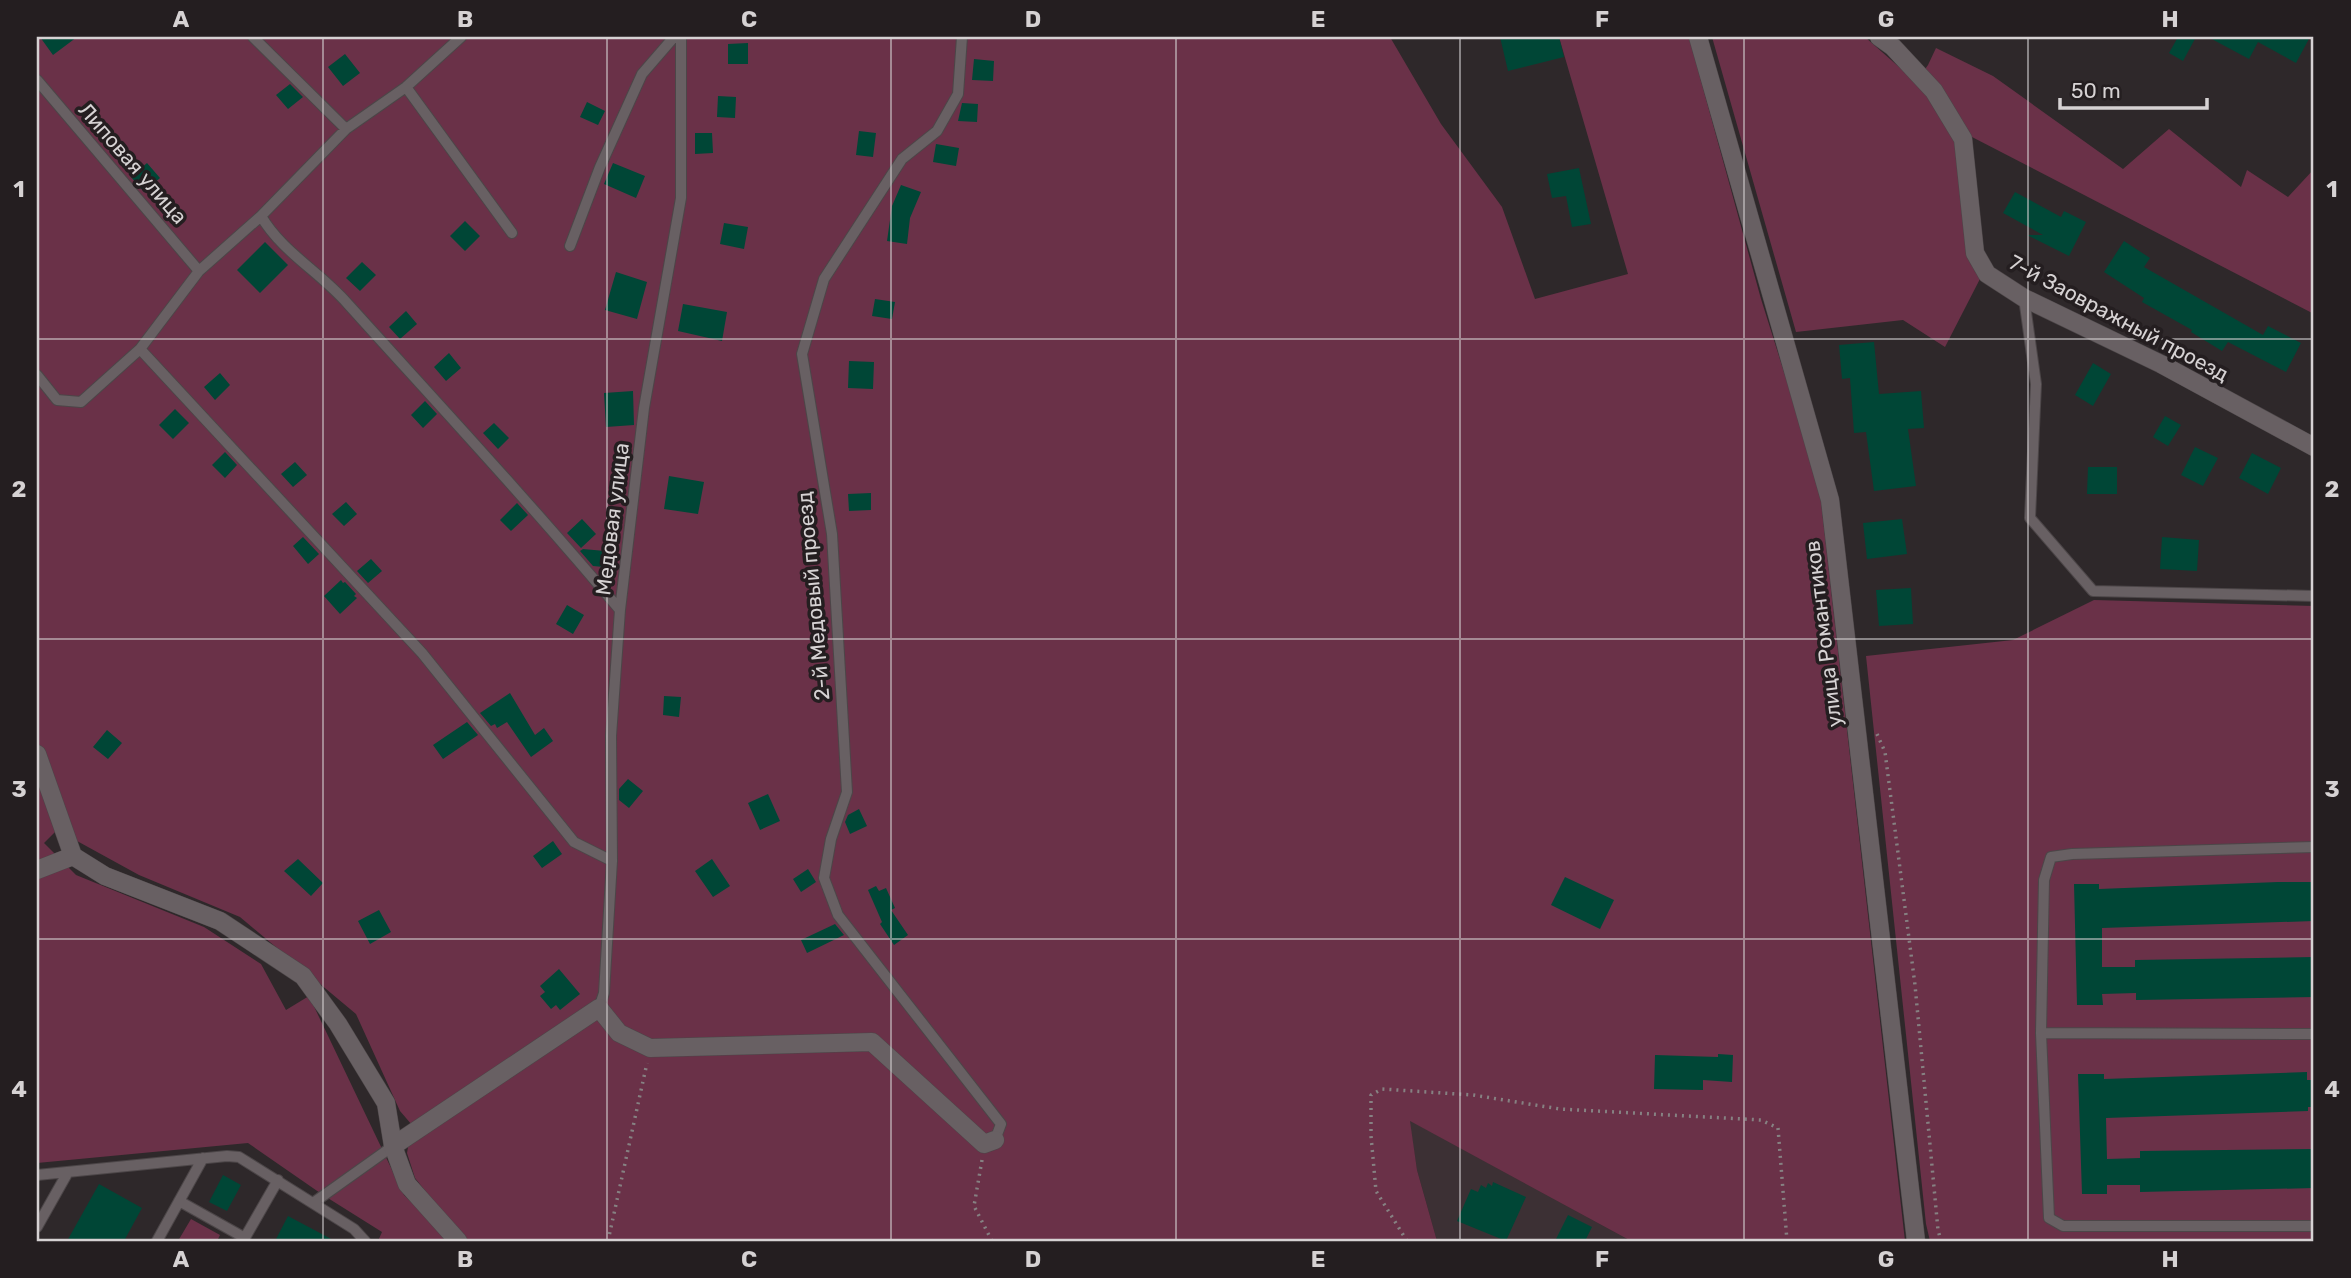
<svg xmlns="http://www.w3.org/2000/svg" width="2351" height="1278" viewBox="0 0 2351 1278" font-family="Rubik,sans-serif">
  <style>
    .built { fill: #3c3034 }
    .green { fill: #6a3148 }
    .building { fill: #004636 }
    .lines { fill: none; stroke-linecap: round; stroke-linejoin: round }
    .lane-casing { stroke: #4c4648; stroke-width: 12 }
    .street-casing { stroke: #4c4648; stroke-width: 19 }
    .path { stroke: #868182; stroke-width: 3.5; stroke-dasharray: 2 5; stroke-linecap: butt }
    .lane { stroke: #686063; stroke-width: 10 }
    .street { stroke: #686063; stroke-width: 18 }
    .grid { fill: none; stroke: #d6d2d3; stroke-width: 2; stroke-opacity: 0.55 }
    .labels { text-anchor: middle; dominant-baseline: central; stroke-width: 7; stroke-linejoin: round; paint-order: stroke }
    .street-label { font-size: 21px; fill: #d6d2d3; stroke: #241e20 }
    .neatline { fill: none; stroke: #d6d2d3; stroke-width: 2.5 }
    .grid-label { font-size: 23px; text-anchor: middle; font-weight: bold; fill: #d6d2d3 }
  </style>
  <rect width="100%" height="100%" fill="#2e282a"/>
  <path class="built" d="M1409 1120 1631 1241H1437L1417 1170Z"/>
  <path class="green" d="M37 37H1390L1441 124 1502 207 1535 299 1628 274 1559 37H1689L1761 299 1807 445 1821 501 1905 1241H1631L1410 1121 1417 1170 1437 1241H465L415 1178 407 1153 412 1125 400 1111 356 1014 240 917 139 875 57 830 44 843 76 875 204 927 261 964 286 1010 309 996 404 1195 450 1241H378L382 1232 323 1195 248 1143 37 1163Z
    M1712 37H1865L1916 82 1928 65 1936 48 1993 76 2123 169 2169 129 2241 187 2247 170 2288 197 2314 169V314L1972 137 1982 275 1945 347 1903 320 1796 332Z
    M2094 600 2314 606V1241H1930L1926 1224 1866 656 2013 640Z
    M191 1219 220 1235 217 1241H178Z"/>
  <path class="building" d="M40 37H77L53 55Z
    M1500 37H1559L1564 57 1508 71Z
    M2178 37H2196L2183 61 2169 53Z
    M2208 37H2310L2296 63 2258 42 2249 59Z
    M748 43V64H728V44Z
    M345 54 360 73 343 86 328 67Z
    M974 59 994 61 993 81 972 80Z
    M290 84 303 97 288 109 276 95Z
    M718 96 736 97 735 118 717 117Z
    M587 102 605 111 598 125 580 117Z
    M962 103 978 104 977 122 958 121Z
    M859 131 876 133 873 157 856 155Z
    M695 133H712L713 153 695 154Z
    M936 144 959 148 956 166 933 162Z
    M147 163 160 178 144 192 131 177Z
    M613 163 645 176 636 198 604 184Z
    M1579 168 1591 224 1572 227 1566 196 1552 198 1547 174Z
    M901 185 921 192 910 218 907 244 887 241 892 206Z
    M2015 192 2061 217 2064 211 2086 222 2069 256 2027 235H2043L2003 213Z
    M465 221 480 236 465 251 450 236Z
    M724 223 748 227 744 249 720 244Z
    M2124 241 2150 258 2144 267 2263 335 2268 326 2301 343 2286 372 2228 342 2222 351 2191 332 2192 330 2142 302 2144 298 2104 272Z
    M265 242 288 265 260 293 237 270Z
    M362 262 376 275 360 291 346 278Z
    M616 272 647 282 637 319 605 310Z
    M875 299 895 302 892 319 872 316Z
    M683 304 727 312 722 341 678 331Z
    M406 311 417 324 400 339 389 327Z
    M1874 342 1879 394 1921 391 1924 428 1908 429 1916 486 1874 491 1866 432 1854 433 1850 378 1842 379 1839 345Z
    M449 353 461 368 446 381 434 367Z
    M849 361 874 362 873 389 848 388Z
    M2093 363 2111 374 2093 406 2075 395Z
    M220 373 230 385 215 400 204 387Z
    M633 391 634 425 606 427 604 393Z
    M425 401 437 414 423 428 411 415Z
    M175 409 189 423 173 439 159 425Z
    M2165 416 2181 425 2168 446 2153 437Z
    M494 423 509 438 498 449 483 433Z
    M2195 447 2218 458 2203 486 2181 475Z
    M225 452 237 465 225 478 212 465Z
    M2252 453 2281 468 2268 494 2239 478Z
    M295 462 307 475 293 487 281 474Z
    M2088 467H2117V494H2087Z
    M669 476 704 482 698 514 664 509Z
    M871 493V510L849 511 848 494Z
    M346 502 357 514 344 526 332 514Z
    M517 503 528 515 511 531 500 520Z
    M582 519 596 534 581 548 567 533Z
    M1902 519 1907 554 1867 559 1863 523Z
    M303 537 319 554 308 564 293 546Z
    M2162 537 2199 540 2197 571 2160 569Z
    M583 549 616 552 614 568 593 566 580 551Z
    M371 559 382 571 368 583 357 571Z
    M341 580 343 583 345 582 356 594 354 596 357 598 340 614 324 596Z
    M1911 588 1913 624 1879 626 1876 590Z
    M567 605 584 615 573 634 556 624Z
    M510 693 535 735 544 728 553 741 531 757 507 722 497 728 495 724 491 726 480 713Z
    M664 696 681 697 679 717 663 715Z
    M467 722 478 735 443 759 433 745Z
    M107 730 122 743 108 759 93 747Z
    M628 779 643 791 629 808 619 800V789Z
    M768 794 780 821 760 830 748 803Z
    M859 809 867 826 850 834 845 822 848 815Z
    M553 841 562 854 542 868 533 856Z
    M298 859 323 883 311 896 284 871Z
    M712 859 730 886 713 897 695 871Z
    M808 869 816 882 801 892 793 879Z
    M1565 877 1614 900 1600 929 1551 905Z
    M2278 882H2314V921L2102 928V967H2135V960L2314 957V997L2136 1000V993L2102 994 2103 1005H2077L2074 884H2099V889Z
    M876 886 879 891 886 888 895 908 891 910 908 935 894 945 880 924 882 922 868 890Z
    M379 910 391 932 370 944 358 921Z
    M835 924 844 935 807 953 801 940Z
    M559 969 580 994 560 1010 556 1005 551 1009 540 996 545 992 540 986Z
    M1718 1054 1733 1055 1732 1082 1703 1080V1090L1654 1089 1655 1055 1718 1057Z
    M2307 1072V1080H2314V1107H2308V1111L2106 1118 2107 1159 2140 1158V1151L2314 1149V1188L2140 1192V1185H2107V1194H2082L2078 1074H2104V1079Z
    M223 1175 241 1185 227 1211 209 1202Z
    M1493 1182 1526 1197 1506 1241 1457 1221 1471 1189 1478 1192 1481 1185 1486 1188 1488 1183 1492 1186Z
    M99 1184 142 1208 124 1241H67Z
    M1568 1215 1592 1227 1585 1241H1555Z
    M288 1216 335 1241H275Z"/>
  <g class="lines">
    <defs>
      <path id="lane" d="M253 37 346 129
        M962 37 958 94 937 131 902 159 824 279 802 354 832 534 847 792 831 839 824 878 838 915 1001 1124 995 1140
        M37 80 199 271
        M406 87 512 233
        M261 216C282 252 320 272 347 303 439 405 532 505 620 610
        M570 246 600 167 642 74 674 37
        M2024 298 2036 384 2030 518 2093 591 2314 596
        M140 349 422 653 574 842 612 861
        M37 375 57 400 81 402 140 349 199 271 261 216 346 129 406 87 461 37
        M599 1008 604 993 612 861 611 736 620 610 644 408 681 198V37
        M2041 1033 2044 880 2051 857 2072 854 2314 847
        M2314 1034 2041 1033 2049 1218 2063 1226H2314
        M37 1175 227 1156 239 1157 354 1229 365 1241
        M179 1201 245 1238
        M313 1203 393 1146
        M37 1227 68 1172
        M157 1241 203 1158
        M243 1241 278 1180"/>
      <path id="street" d="M1698 37 1830 500 1916 1241
        M1879 37 1893 47 1934 91 1963 139 1975 253 1987 274 2024 298 2161 364 2314 447
        M37 754 73 856 105 876 220 921 303 976 338 1024 386 1103 393 1146 407 1184 458 1241
        M37 870 73 856
        M393 1146 599 1008 619 1033 650 1048 872 1042 984 1144 995 1140"/>
    </defs>
    <use href="#lane" class="lane-casing"/>
    <use href="#street" class="street-casing"/>
    <path class="path" d="M1877 734 1885 752 1915 985 1938 1230 1941 1241
      M982 1160 974 1206 992 1241
      M608 1241 647 1063
      M1407 1241 1376 1191 1371 1136V1095L1382 1089 1473 1095 1560 1109 1761 1120 1778 1128 1787 1241"/>
    <use href="#lane" class="lane"/>
    <use href="#street" class="street"/>
  </g>
  <path class="grid" d="M323 37V1241M607 37V1241M891 37V1241M1176 37V1241M1460 37V1241M1744 37V1241M2028 37V1241M37 339H2314M37 639H2314M37 939H2314"/>
  <g class="labels">
    <g class="street-label">
      <text transform="translate(133 163) rotate(49)">Липовая улица</text>
      <text transform="translate(2119 318) rotate(28)">7-й Заовражный проезд</text>
      <text transform="translate(612 519) rotate(-83)">Медовая улица</text>
      <text transform="translate(813 596) rotate(-95)">2-й Медовый проезд</text>
      <text transform="translate(1823 634) rotate(-97)">улица Романтиков</text>
    </g>
  </g>
  <rect width="2351" height="1278" fill="none" stroke="#241e20" stroke-width="77"/>
  <path d="M2060 98v10h147v-10" fill="none" stroke="#d6d2d3" stroke-width="3.5"/>
  <text x="2071" y="98" font-size="21" fill="#d6d2d3" stroke="#241e20" stroke-width="5" paint-order="stroke">50 m</text>
  <rect x="38" y="38" width="2274" height="1202" class="neatline"/>
  <g class="grid-label">
    <text x="181" y="27">A</text>
    <text x="465" y="27">B</text>
    <text x="749" y="27">C</text>
    <text x="1033" y="27">D</text>
    <text x="1318" y="27">E</text>
    <text x="1602" y="27">F</text>
    <text x="1886" y="27">G</text>
    <text x="2170" y="27">H</text>
    <text x="19" y="197">1</text>
    <text x="2332" y="197">1</text>
    <text x="19" y="497">2</text>
    <text x="2332" y="497">2</text>
    <text x="19" y="797">3</text>
    <text x="2332" y="797">3</text>
    <text x="19" y="1097">4</text>
    <text x="2332" y="1097">4</text>
    <text x="181" y="1267">A</text>
    <text x="465" y="1267">B</text>
    <text x="749" y="1267">C</text>
    <text x="1033" y="1267">D</text>
    <text x="1318" y="1267">E</text>
    <text x="1602" y="1267">F</text>
    <text x="1886" y="1267">G</text>
    <text x="2170" y="1267">H</text>
  </g>
</svg>
